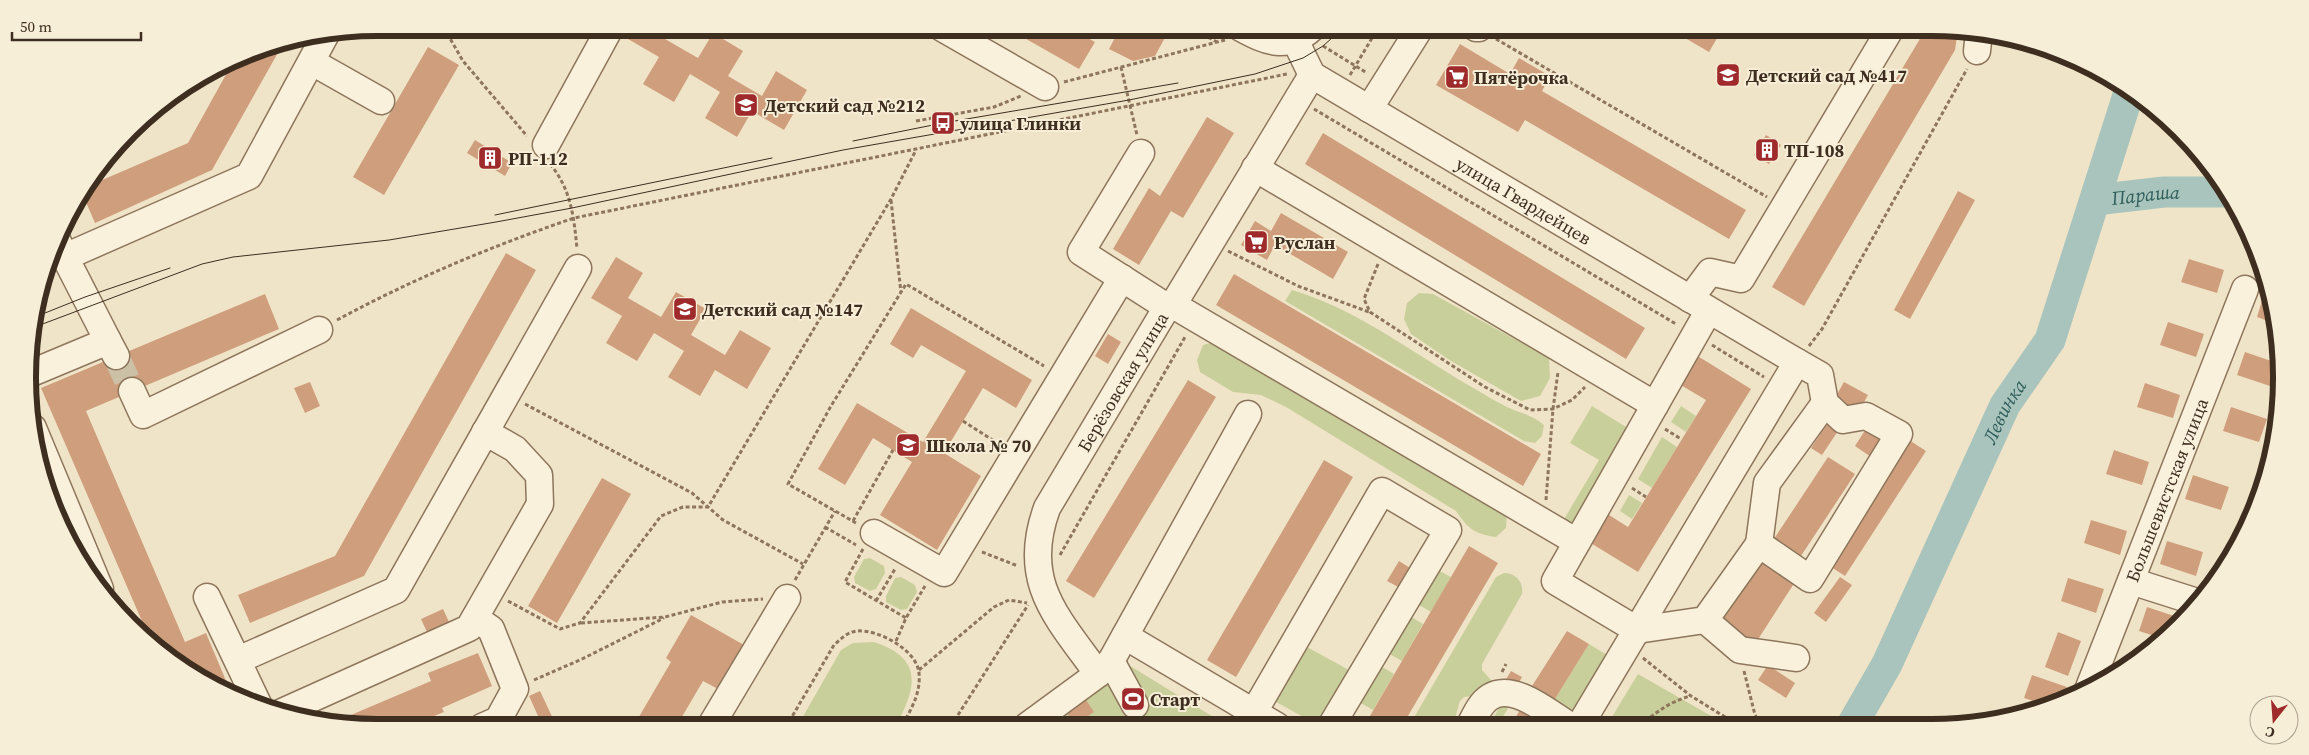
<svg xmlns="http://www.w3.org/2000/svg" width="2309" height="755" viewBox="0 0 2309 755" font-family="'Source Serif 4',serif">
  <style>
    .green { fill: #c9cf9b }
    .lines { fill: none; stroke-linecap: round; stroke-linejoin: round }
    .river { stroke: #a9c4bc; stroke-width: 31 }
    .building { fill: #cf9f7d }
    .minor-tunnel { stroke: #ccc0a6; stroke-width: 26; stroke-dasharray: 26 13; stroke-linecap: butt }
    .minor-casing { stroke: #8d765c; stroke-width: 29 }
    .path { stroke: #8d765c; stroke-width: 3; stroke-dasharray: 4 2.5; stroke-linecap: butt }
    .minor { stroke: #faf1dc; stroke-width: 26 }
    .tram { stroke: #3d2e20; stroke-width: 1 }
    .labels { text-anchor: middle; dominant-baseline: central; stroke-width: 4; stroke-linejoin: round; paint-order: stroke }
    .poi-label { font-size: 18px; font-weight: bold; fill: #3d2e20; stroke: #f7eed8; text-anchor: start }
    .street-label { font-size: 18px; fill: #3d2e20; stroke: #f7eed8 }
    .water-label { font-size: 19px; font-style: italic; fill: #2f5d5a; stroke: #f7eed8 }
    .rim { fill: none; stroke: #3d2e20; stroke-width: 6 }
  </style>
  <rect width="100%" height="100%" fill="#f0e4c8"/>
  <path class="green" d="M1292 290C1360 310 1416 356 1477 390 1487 396 1497 402 1507 407 1520 413 1534 416 1544 425L1542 436 1535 443 1524 441 1285 301Z
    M1419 293 1433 294 1549 358 1550 378 1540 396 1521 401 1451 361 1411 334 1404 319 1407 303Z
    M1215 342 1507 513 1506 528 1496 537C1475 534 1468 529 1456 511L1286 407 1261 395 1233 392 1200 372 1197 360 1203 345Z
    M1592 406 1631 430 1575 528 1563 521 1599 460 1570 443Z
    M1681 406 1696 416 1686 432 1671 422Z
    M1662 437 1677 447 1652 488 1638 479Z
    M1629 495 1642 503 1632 519 1620 511Z
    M870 558 884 566 885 573 876 589 870 591 855 583 854 577 864 559Z
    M1434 568 1451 577 1431 612 1414 602Z
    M1504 573C1515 573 1524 581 1522 594L1482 664V670L1491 680 1490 686 1476 696 1464 697 1460 701 1453 725 1409 726 1496 577Z
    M901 577 915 585 917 592 907 609 901 610 886 602V596L895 578Z
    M1408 615 1423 624 1402 661 1386 652Z
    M874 642C924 658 917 688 895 727H797L841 650 853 643Z
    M1589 644 1607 655 1572 710 1555 699Z
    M1307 647 1349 670 1318 725 1276 702Z
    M1127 664 1228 726H1046Z
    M1379 665 1394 674 1373 710 1359 702Z
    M1638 674 1727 725H1607Z
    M1504 704 1510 705 1498 725H1489L1498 710Z"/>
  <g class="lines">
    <g class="river">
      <path id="s1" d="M2095 200 2164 192H2227"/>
      <path id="s2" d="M1852 725 1887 664 2005 405 2050 340 2130 89"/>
    </g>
  </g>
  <path class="building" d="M635 28H672L665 39 698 58 713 33 743 51 728 76 762 96 776 71 807 90 784 130 752 111 737 137 705 118 720 92 690 74 674 102 643 84 659 57 628 39Z
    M1007 28H1070L1095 42 1079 69Z
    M1120 28H1160L1168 32 1155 56 1133 61 1109 49Z
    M1541 28H1560L1554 36Z
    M1668 28H1723L1709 52Z
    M1925 28 1958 30 1955 50 1804 306 1772 287 1924 32Z
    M284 42 212 170 95 223 82 193 86 187 188 143 234 60 244 54Z
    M1460 44 1510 74 1519 58 1550 76 1542 91 1746 210 1729 239 1525 120 1518 132 1436 85Z
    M428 47 459 65 384 195 353 177Z
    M1207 117 1234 133 1183 218 1171 211 1139 265 1113 249 1149 188 1160 196Z
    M1323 133 1645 328 1626 359 1305 164Z
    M1766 135 1781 145 1769 164 1754 155Z
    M475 140 512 163 505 176 467 153Z
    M1958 191 1975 200 1910 319 1894 310Z
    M1281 213 1348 252 1333 279 1275 245 1267 260 1241 245 1255 221 1271 231Z
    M506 253 536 270 364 576 250 623 238 595 335 556Z
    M616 257 643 273 628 298 661 317 676 292 706 309 691 335 725 355 740 330 771 348 747 389 715 370 700 396 668 377 684 351 654 333 637 361 606 343 622 316 591 298Z
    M2189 259 2224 270 2217 293 2181 282Z
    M1234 274 1541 454 1523 486 1216 305Z
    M265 294 279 329 86 411 185 642 206 633 232 695 183 669 151 642 41 388Z
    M2264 294 2271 296 2276 324 2257 317Z
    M911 308 1032 380 1016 408 983 388 944 453 981 476 937 550 880 515 912 462 873 438 845 485 818 469 857 403 923 442 966 371 921 345 913 358 890 344Z
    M2168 322 2204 334 2196 357 2160 345Z
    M1108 334 1121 342 1108 364 1095 356Z
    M2245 352 2280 364 2273 387 2237 375Z
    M1696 355 1751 389 1638 572 1589 542 1606 513 1628 527 1706 400 1679 384Z
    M1188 380 1216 397 1094 598 1066 581Z
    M310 382 320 406 305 413 294 388Z
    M1844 382 1868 395 1859 411 1835 398Z
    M2145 383 2180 395 2173 418 2137 407Z
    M2231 407 2267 419 2259 442 2223 431Z
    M1829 421 1840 428 1822 455 1811 448Z
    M1869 424 1885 435 1871 457 1855 446Z
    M1909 440 1926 451 1845 576 1828 565Z
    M2114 450 2149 462 2142 485 2106 474Z
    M1828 457 1855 474 1797 562 1770 545Z
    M1324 460 1353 477 1236 677 1207 660Z
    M2193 475 2229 487 2221 510 2185 499Z
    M602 478 631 494 557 623 528 606Z
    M2091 520 2127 531 2120 555 2084 543Z
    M2167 541 2203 552 2196 576 2160 564Z
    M1469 546 1498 563 1402 726H1364Z
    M1761 560 1795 582 1755 644 1721 622Z
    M1399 561 1415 571 1404 590 1387 581Z
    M1840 577 1852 585 1826 622 1814 613Z
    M2068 578 2104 589 2096 613 2061 601Z
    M2147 607 2183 619 2182 621 2161 638 2139 631Z
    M443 609 449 622 427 632 421 619Z
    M691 615 744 645 718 689 703 681 676 727H633L671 662 666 658Z
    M1567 631 1589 644 1555 699 1532 686Z
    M2058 632 2081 641 2068 676 2045 667Z
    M478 653 492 686 442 708 444 712 407 727H377L332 723 431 681 428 673Z
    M1768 665 1795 683 1786 698 1758 680Z
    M1511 671 1522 677 1516 688 1505 681Z
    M2032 675 2067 687 2063 698 2043 704 2024 698Z
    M540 691 557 727H543L529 696Z
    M1086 700 1094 712 1075 725 1067 713Z
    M1520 710 1545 725H1511Z"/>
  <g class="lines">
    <path class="minor-tunnel" d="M116 356 132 391"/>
    <defs>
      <g id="minor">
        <path d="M942 28 1045 87"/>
        <path d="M1241 28C1267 42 1287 51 1312 28"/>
        <path d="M1476 28H1479"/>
        <path id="s3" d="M1295 40 1312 75 1797 362 1820 375 1825 403 1843 420 1866 416 1899 434 1810 579 1759 544 1705 620 1637 630 1555 581 1709 310"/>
        <path d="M1977 51 1979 32"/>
        <path d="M312 62 381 101"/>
        <path d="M1369 109 1420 28"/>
        <path d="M546 145 610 28"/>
        <path d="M1141 153 1081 252 1167 307"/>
        <path d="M1255 168 1655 405"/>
        <path d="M58 242 65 257 249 176 327 32"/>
        <path d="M65 257 108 341"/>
        <path d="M1690 299 1710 272 1741 279 1891 28"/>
        <path d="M1173 305 1577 542"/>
        <path d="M29 374 108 341 116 356"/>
        <path d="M132 391 143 415 319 330"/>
        <path d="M33 428 100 589"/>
        <path d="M874 533 944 573 1122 278"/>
        <path d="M1759 544 1767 483 1825 403"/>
        <path d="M2131 581 2197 602"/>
        <path d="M207 597 259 706"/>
        <path d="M475 618 491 629 515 689 498 720 482 727"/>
        <path d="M1705 620 1740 650 1796 658"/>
        <path d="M1125 636 1277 726"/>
        <path d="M238 660 396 590 578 268"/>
        <path d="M1111 661 1135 705"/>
        <path id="s4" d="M1098 674C1057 617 1020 582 1047 508L1167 307 1173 305 1312 75"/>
        <path id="s5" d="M2088 690 2245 289"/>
        <path d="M282 712 469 628 540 504 539 475 515 449 485 432"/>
        <path d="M1254 712 1382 491 1448 530 1331 726"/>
        <path d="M1470 725C1475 716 1480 703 1490 697 1513 682 1549 713 1569 725"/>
        <path d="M1580 725 1797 362"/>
        <path d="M1027 726 1098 674 1111 661 1248 414"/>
        <path d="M710 727 787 598"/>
      </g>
    </defs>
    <use href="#minor" class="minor-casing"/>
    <path class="path" d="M444 28 463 61 527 136
      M1191 28 1217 42
      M1496 39 1767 197
      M1323 46 1367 73
      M1121 67 1137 135
      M1350 75 1378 28
      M1064 82 1225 40
      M1314 109 1676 324
      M916 121 994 107 1021 96
      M550 164C571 189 574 217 577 249
      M891 200 901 293
      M1228 251 1298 286 1369 312
      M1378 264 1364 299 1370 312 1485 387 1530 410 1553 409 1572 400 1585 387
      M337 320C413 279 492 246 574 218L1287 74
      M1712 345 1764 377
      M1809 346 1822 329 1967 69
      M525 404 692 493 723 520 803 564
      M963 421 999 444
      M1665 429 1681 439
      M1632 488 1646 497
      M1546 500 1553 409 1558 372
      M853 521 893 450
      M856 523 788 484 831 406 906 284 1044 366
      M825 527 856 545
      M863 549 845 582 906 618
      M982 552 1018 566
      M1060 555 1185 337
      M795 580 835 511
      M508 601 560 629 580 623 661 516 683 507H708L891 199 916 150
      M876 601 895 569
      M581 623 665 617 722 602 763 599
      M896 641 906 618 925 586
      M1643 658 1691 696 1738 725
      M919 670 994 607 1009 600 1027 603
      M1744 671 1755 715 1761 725
      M1502 672 1506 664
      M534 680 582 659 664 618
      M1640 725C1659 711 1667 703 1690 696
      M951 726 1028 605
      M786 727 834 645C841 639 847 632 857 631 878 629 917 650 919 673 921 693 911 710 901 727"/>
    <use href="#minor" class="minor"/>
    <path class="tram" d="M853 141 943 123 1178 83
      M495 215 772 158
      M35 317 85 297 170 268
      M32 328 202 264 233 257 389 240 496 222 572 208 843 150 1129 100 1255 74 1303 58 1323 46 1343 28"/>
  </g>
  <defs>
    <symbol id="school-square" viewBox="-11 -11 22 22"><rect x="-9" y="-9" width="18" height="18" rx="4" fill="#9e2a2b" stroke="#f7eed8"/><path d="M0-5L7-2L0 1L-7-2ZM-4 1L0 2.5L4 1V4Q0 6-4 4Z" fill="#fff"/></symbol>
    <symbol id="supermarket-square" viewBox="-11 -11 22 22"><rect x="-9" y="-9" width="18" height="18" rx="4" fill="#9e2a2b" stroke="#f7eed8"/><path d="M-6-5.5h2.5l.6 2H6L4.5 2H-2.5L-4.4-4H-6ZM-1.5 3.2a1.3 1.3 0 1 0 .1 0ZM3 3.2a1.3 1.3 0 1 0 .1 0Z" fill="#fff"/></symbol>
    <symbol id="bus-square" viewBox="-11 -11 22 22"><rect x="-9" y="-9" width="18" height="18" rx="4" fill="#9e2a2b" stroke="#f7eed8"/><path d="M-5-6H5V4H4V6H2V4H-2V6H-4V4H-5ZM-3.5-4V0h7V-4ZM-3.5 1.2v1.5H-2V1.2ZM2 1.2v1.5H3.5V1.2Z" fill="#fff"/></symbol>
    <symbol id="building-square" viewBox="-11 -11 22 22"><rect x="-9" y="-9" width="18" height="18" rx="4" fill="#9e2a2b" stroke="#f7eed8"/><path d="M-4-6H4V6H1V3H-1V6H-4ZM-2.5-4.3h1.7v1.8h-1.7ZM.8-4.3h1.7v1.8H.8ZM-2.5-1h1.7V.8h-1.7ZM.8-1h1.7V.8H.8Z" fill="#fff"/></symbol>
    <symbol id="stadium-square" viewBox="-11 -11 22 22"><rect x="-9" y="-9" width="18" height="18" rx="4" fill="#9e2a2b" stroke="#f7eed8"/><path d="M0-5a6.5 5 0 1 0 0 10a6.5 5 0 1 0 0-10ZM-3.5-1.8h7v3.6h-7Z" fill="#fff"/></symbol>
  </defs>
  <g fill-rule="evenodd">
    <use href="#school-square" x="1714" y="61" width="28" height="28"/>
    <use href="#supermarket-square" x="1443" y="63" width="28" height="28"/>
    <use href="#school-square" x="732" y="91" width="28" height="28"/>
    <use href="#bus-square" x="929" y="109" width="28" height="28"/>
    <use href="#building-square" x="1753" y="136" width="28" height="28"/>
    <use href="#building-square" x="476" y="144" width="28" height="28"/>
    <use href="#supermarket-square" x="1242" y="228" width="28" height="28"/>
    <use href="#school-square" x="671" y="295" width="28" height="28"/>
    <use href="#school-square" x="894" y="431" width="28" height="28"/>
    <use href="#stadium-square" x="1119" y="685" width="28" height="28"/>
  </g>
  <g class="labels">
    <g class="poi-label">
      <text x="1746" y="75">Детский сад №417</text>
      <text x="1474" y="77">Пятёрочка</text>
      <text x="764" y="105">Детский сад №212</text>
      <text x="960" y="123">улица Глинки</text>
      <text x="1784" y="150">ТП-108</text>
      <text x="508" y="158">РП-112</text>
      <text x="1274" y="242">Руслан</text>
      <text x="702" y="309">Детский сад №147</text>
      <text x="926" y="445">Школа № 70</text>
      <text x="1150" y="699">Старт</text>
    </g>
    <g class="street-label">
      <text stroke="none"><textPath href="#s3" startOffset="285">улица Гвардейцев</textPath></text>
      <text stroke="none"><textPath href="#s4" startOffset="331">Берёзовская улица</textPath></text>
      <text stroke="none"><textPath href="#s5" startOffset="215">Большевистская улица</textPath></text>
    </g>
    <g class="water-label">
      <text stroke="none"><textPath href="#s1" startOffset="51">Параша</textPath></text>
      <text stroke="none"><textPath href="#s2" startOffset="349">Левинка</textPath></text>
    </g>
  </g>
  <path d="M0 0H2309V755H0ZM377 36H1932A341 341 0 0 1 2273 377V378A341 341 0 0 1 1932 719H377A341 341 0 0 1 36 378V377A341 341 0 0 1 377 36Z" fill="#f7eed8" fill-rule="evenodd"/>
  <path class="rim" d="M377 36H1932A341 341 0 0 1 2273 377V378A341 341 0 0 1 1932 719H377A341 341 0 0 1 36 378V377A341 341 0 0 1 377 36Z"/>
  <g transform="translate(2274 720) rotate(197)"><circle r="24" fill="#f7eed8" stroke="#ada18e"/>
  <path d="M0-4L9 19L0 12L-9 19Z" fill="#9e2a2b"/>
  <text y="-8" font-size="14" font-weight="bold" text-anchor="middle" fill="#3d2e20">С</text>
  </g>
  <path d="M12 32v8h129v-8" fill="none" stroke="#3d2e20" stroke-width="2.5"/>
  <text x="20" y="32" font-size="15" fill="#3d2e20" stroke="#f7eed8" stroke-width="4" paint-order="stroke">50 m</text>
</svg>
